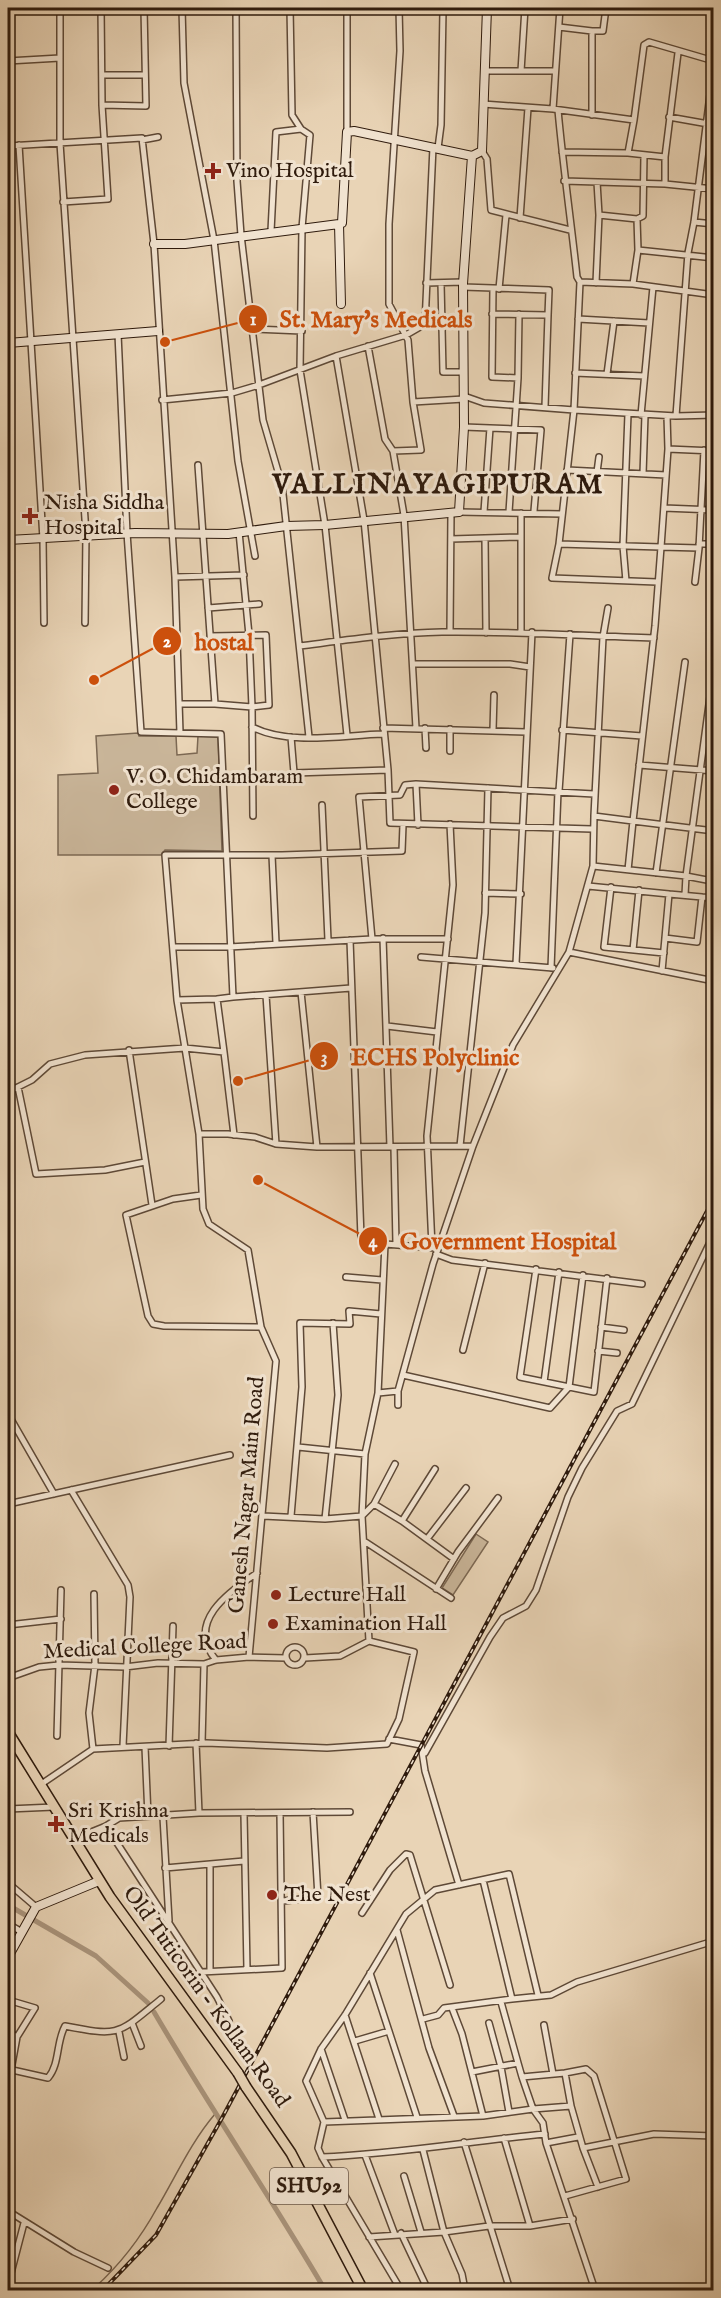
<svg xmlns="http://www.w3.org/2000/svg" width="721" height="2298" viewBox="0 0 721 2298" font-family="'IM FELL English',serif">
  <style>
    .green { fill: #c9b599; stroke: #7c6853; stroke-width: 1.5 }
    .lines { fill: none; stroke-linecap: round; stroke-linejoin: round }
    .stream { stroke: #796450; stroke-width: 1.5 }
    .canal { stroke: #aa957d; stroke-width: 5 }
    .street-casing { stroke: #5e4937; stroke-width: 8 }
    .secondary-casing { stroke: #2f1b0d; stroke-width: 10 }
    .primary-casing { stroke: #2f1b0d; stroke-width: 12 }
    .street { stroke: #f1e3d0; stroke-width: 5 }
    .secondary { stroke: #f1e3d0; stroke-width: 8 }
    .primary { stroke: #e9d4b6; stroke-width: 9 }
    .rail-casing { stroke: #2f1b0d; stroke-width: 4 }
    .rail { stroke: #f1e3d0; stroke-width: 1.5; stroke-dasharray: 4.5; stroke-linecap: butt }
    .primary-bridge-casing { stroke: #2f1b0d; stroke-width: 12; stroke-linecap: butt }
    .primary-bridge { stroke: #e9d4b6; stroke-width: 9 }
    .poi-dot { fill: #8f2418; stroke: #f1e3d0; stroke-width: 2 }
    .labels { text-anchor: middle; dominant-baseline: central; stroke-width: 6; stroke-linejoin: round; paint-order: stroke }
    .shield { fill: #f1e3d0; stroke: #695748; stroke-width: 1.5 }
    .shield-label { font-size: 21px; font-weight: bold; fill: #2f1b0d }
    .poi-label { font-size: 22px; fill: #2f1b0d; stroke: #f1e3d0; text-anchor: start }
    .street-label { font-size: 22px; fill: #2f1b0d; stroke: #f1e3d0 }
    .district-label { font-size: 28px; font-weight: bold; letter-spacing: 1.5px; fill: #2f1b0d; stroke: #f1e3d0 }
    .leader { fill: none; stroke: #cc500c; stroke-width: 2 }
    .callout-dot { fill: #cc500c; stroke: #f1e3d0; stroke-width: 2 }
    .mark-label { font-size: 18px; text-anchor: middle; font-weight: bold; fill: #fff }
    .callout-label { font-size: 24px; text-anchor: middle; font-weight: bold; fill: #cc500c; stroke: #f1e3d0; stroke-width: 6; stroke-linejoin: round; paint-order: stroke }
  </style>
  <rect width="100%" height="100%" fill="#e9d4b6"/>
  <filter id="stains"><feTurbulence type="fractalNoise" baseFrequency=".00333" numOctaves="4"/><feColorMatrix values="0 0 0 0 .2 0 0 0 0 .09 0 0 0 0 .02 0 0 0 .5 -.17"/></filter>
  <radialGradient id="worn" r=".72"><stop offset=".6" stop-color="#630" stop-opacity="0"/><stop offset="1" stop-color="#630" stop-opacity=".3"/></radialGradient>
  <path class="green" d="M138 733 139 736H176L177 755 197 753 198 736 218 737 222 851 165 850 161 855H58V775L98 773 96 736Z
    M476 1534 488 1542 453 1595 442 1588Z"/>
  <g class="lines">
    <path class="stream" d="M92 2290C118 2267 140 2239 157 2208 176 2176 191 2142 215 2114"/>
    <path class="canal" d="M8 1905 96 1956 148 2003
      M154 2012C209 2106 270 2196 325 2290"/>
    <defs>
      <path id="street" d="M60 8V143L86 534 85 623
        M182 8 184 83 214 240 238 461 255 556
        M236 8 237 181 241 235 263 420 282 485 309 737
        M290 8 292 115 301 129 310 135 302 228 300 370 325 525 347 735
        M347 8V132
        M399 8 400 51 389 224V304L408 340 413 402 421 450 393 451 404 515 416 728
        M399 10 487 11
        M559 27 592 31
        M8 61 60 58
        M485 71H555
        M521 71 525 8
        M102 75H144
        M483 104 553 109 634 120 628 153 665 157V184L714 189
        M102 105 146 106 144 8
        M553 109 560 8
        M558 110C563 166 571 221 577 277L580 282 633 284 714 295
        M592 115V31H603L606 8
        M669 117 714 125
        M634 120 644 45 649 42 714 61
        M142 140 158 137
        M19 145 43 539 44 623
        M8 146 142 138 154 244 175 577 180 733
        M438 148 441 125 443 10
        M482 151 487 159 491 210 570 230
        M562 152 628 153
        M665 157 678 53
        M564 181 665 184
        M63 202 108 199 102 105 101 8
        M599 215 637 219 638 250 633 284
        M520 218 528 108
        M637 219 643 216 644 155
        M694 222 714 224
        M271 231 276 132 301 129
        M638 250 714 258
        M580 282 574 410 676 416 714 415
        M426 283 463 282
        M441 283 443 372H464
        M596 283 599 215 597 182
        M463 287 493 288 492 377 518 378
        M493 288 549 290 548 315
        M499 289 506 215
        M492 314 548 315 545 407
        M578 319 649 323
        M253 329 302 331
        M118 334 127 533 141 732 221 734 233 997 217 999 224 1052
        M368 346 385 439 393 451
        M336 356 364 520 388 770
        M575 373 644 376
        M607 374 614 321
        M464 396 484 403 574 410 559 544 661 547 668 449 667 416
        M162 400 232 393 259 385 336 356 406 335 425 324 433 147
        M413 402 464 399
        M641 415 653 287
        M676 416 688 253 694 222 714 63
        M464 427 490 428
        M668 449 714 451
        M198 465 215 704 252 707 253 816
        M567 470 666 475
        M597 472 599 457
        M643 474 645 415
        M664 508 714 510
        M459 512 562 514
        M484 512 490 428 541 430 534 511
        M509 512 518 378 519 314
        M521 513V632
        M485 538 486 633
        M451 539 521 537
        M559 544 552 578 657 582
        M699 544H714
        M175 577 244 575
        M626 581 623 546 628 414
        M695 582 699 548
        M208 608 259 604
        M450 632 451 513
        M210 636 266 635 269 705 252 707 249 635 239 532
        M300 646C347 640 394 633 442 632 513 631 583 636 654 638
        M414 664H510L530 667
        M179 704H215
        M252 727C290 746 342 735 383 734
        M383 728 526 732
        M425 728 426 748
        M450 729V751
        M493 730 494 695
        M562 730 642 736
        M291 737 294 773 388 770 390 823 592 829
        M639 765 714 771
        M416 784 418 825
        M559 791 570 634
        M322 805 328 940
        M594 816 603 637 608 608
        M272 855 276 943
        M593 866 686 876 714 667
        M628 870 633 821 714 831
        M656 873 685 662
        M588 886 669 894 662 971
        M611 887 604 947 664 953
        M485 893 521 894
        M685 895 686 876 712 881 714 862
        M702 897 714 898
        M383 938 390 1147
        M665 938 697 942 702 897 669 894
        M448 939H372L359 797 400 795 405 785 416 784 594 794
        M350 940 361 1237 385 1244 435 1248
        M174 947H229L372 939
        M633 950 639 890
        M569 952 714 981
        M421 957 553 968
        M516 964 532 632
        M551 968 558 791
        M301 992 317 1147
        M266 995 276 1144
        M233 997 351 988
        M177 1000 217 999
        M387 1026 437 1032
        M129 1050 152 1205
        M18 1087 36 1174 105 1170 145 1162
        M8 1092 32 1080 50 1064 85 1055 185 1048 199 1134 203 1209 209 1224 248 1250 261 1327 276 1361 249 1657
        M199 1134H228L255 1137 276 1144 317 1147 473 1146
        M234 1135 224 1052 185 1048 177 1000 165 855H282L402 851 403 825
        M460 1146 485 913 488 788
        M394 1147 396 1244
        M201 1195 173 1199 126 1215 148 1316 153 1324 164 1326 261 1327
        M432 1247 427 1136 453 885 450 824
        M436 1254 452 1260 642 1284
        M536 1269 520 1377 594 1392 607 1278
        M346 1277 382 1280
        M601 1327 624 1330
        M463 1350 485 1263
        M598 1351 617 1353
        M403 1375 550 1408 569 1387 583 1275
        M544 1382 559 1272
        M378 1393 385 1244
        M398 1405V1391
        M8 1414 54 1494
        M298 1447 365 1454
        M71 1490 128 1585 130 1597 123 1746
        M8 1504 230 1455
        M374 1504 395 1464
        M263 1516 325 1519 362 1516 374 1504 402 1521 454 1559
        M291 1516 302 1387 300 1323 350 1324 349 1311 381 1314
        M325 1519 338 1395 333 1323
        M402 1521 435 1469
        M427 1539 466 1488
        M364 1541 451 1598
        M436 1589 458 1552 498 1498
        M8 1625 61 1619
        M286 1656a9 9 0 1 1 18 0a9 9 0 1 1-18 0Z
        M305 1658 340 1656 369 1641
        M216 1660C185 1623 228 1592 257 1573
        M8 1678 39 1667 59 1665 125 1667 158 1663 204 1664 216 1660 249 1657 286 1658
        M57 1736 61 1590
        M389 1739 421 1745 425 1771 459 1885
        M196 1743 199 1813
        M202 1743 204 1664
        M169 1746 173 1626
        M145 1747 148 1816
        M93 1749 89 1713 95 1665 94 1594
        M425 1753 490 1637 503 1618 526 1606 536 1590 568 1497 582 1468 617 1411 632 1404 714 1234
        M40 1785 93 1749 206 1743 327 1748 387 1744 399 1719 414 1652 369 1641 362 1516 365 1454 378 1393 398 1391 433 1264 473 1146 513 1045 569 952 593 866 594 816 633 821 655 626 661 547 699 548 704 450
        M8 1809 54 1807
        M244 1814 247 1969
        M163 1817 169 1921
        M106 1826 119 1818 199 1813 350 1812
        M74 1839 106 1826 217 1997 229 2021
        M210 1865V1971
        M165 1868 244 1861
        M483 1880 512 1999 551 1995 577 1982 714 1941
        M8 1883 36 1907
        M283 1901 318 1897 313 1812
        M362 1913 390 1870 406 1854 410 1855 450 1985
        M8 1924 22 1932
        M397 1930 429 2048 454 2116
        M201 1972 282 1968 280 1813
        M370 1973 417 2117
        M8 2000 35 2008 17 2037
        M501 2002 518 2063
        M452 2008 462 2034 483 2116
        M345 2015 379 2119
        M423 2019 438 2015 444 2008 512 1999
        M132 2023 141 2046
        M489 2023 501 2067 509 2112
        M544 2025 553 2074
        M8 2032 17 2037 11 2070
        M119 2032 124 2057
        M355 2041 389 2031
        M321 2049 345 2120
        M8 2069 48 2078C60 2064 56 2042 65 2026 121 2037 118 2034 161 1999
        M472 2072 518 2063 522 2077
        M571 2106 565 2073 522 2077 533 2109 571 2106 583 2148 654 2134 714 2136
        M324 2122 483 2116 533 2109 543 2123 546 2143 595 2290
        M504 2138 530 2226
        M464 2142 510 2290
        M546 2143 578 2137
        M583 2148 598 2187
        M423 2150 444 2232 462 2274 465 2290
        M365 2155 395 2235
        M322 2157C397 2154 470 2141 545 2134
        M404 2176 421 2232
        M565 2196 626 2179 594 2076 586 2069 565 2073
        M8 2211 74 2252 108 2268
        M401 2233 428 2290
        M369 2237 444 2232 489 2226H530L573 2219
        M8 2272 11 2273 24 2223
        M401 2290 322 2157 318 2148 324 2122 306 2081 321 2049 345 2015 406 1914 435 1890 509 1874 538 1995"/>
      <path id="secondary" d="M154 244H185L339 224
        M341 304 339 224 342 223 347 132 354 131 472 156 482 151 487 8
        M8 343 158 331
        M8 540 135 533 228 534 286 526 325 525 459 512 464 427 463 284 472 156
        M8 1957 36 1907 99 1881"/>
      <path id="primary" d="M8 1732 110 1897 238 2073
        M246 2087 291 2153 363 2290"/>
    </defs>
    <use href="#street" class="street-casing"/>
    <use href="#secondary" class="secondary-casing"/>
    <use href="#primary" class="primary-casing"/>
    <use href="#street" class="street"/>
    <use href="#secondary" class="secondary"/>
    <use href="#primary" class="primary"/>
    <defs>
      <path id="rail" d="M103 2290 156 2235 222 2118 714 1198"/>
    </defs>
    <use href="#rail" class="rail-casing"/>
    <use href="#rail" class="rail"/>
    <defs>
      <path id="primary-bridge" d="M238 2073 246 2087"/>
    </defs>
    <use href="#primary-bridge" class="primary-bridge-casing"/>
    <use href="#primary-bridge" class="primary-bridge"/>
  </g>
  <g class="poi-dot">
    <path d="M210 162h6v6h6v6h-6v6h-6v-6h-6v-6h6z"/>
    <path d="M27 507h6v6h6v6h-6v6h-6v-6h-6v-6h6z"/>
    <circle cx="114" cy="790" r="6"/>
    <circle cx="276" cy="1595" r="6"/>
    <circle cx="273" cy="1624" r="6"/>
    <path d="M53 1815h6v6h6v6h-6v6h-6v-6h-6v-6h6z"/>
    <circle cx="272" cy="1895" r="6"/>
  </g>
  <g class="labels">
    <rect class="shield" x="270" y="2168" width="78" height="36" rx="4.5"/>
    <g class="shield-label">
      <text x="309" y="2186">SHU92</text>
    </g>
    <g class="poi-label">
      <text x="226" y="171">Vino Hospital</text>
      <text x="44" y="503">Nisha Siddha<tspan x="44" dy="25">Hospital</tspan></text>
      <text x="126" y="777">V. O. Chidambaram<tspan x="126" dy="25">College</tspan></text>
      <text x="288" y="1595">Lecture Hall</text>
      <text x="285" y="1624">Examination Hall</text>
      <text x="68" y="1811">Sri Krishna<tspan x="68" dy="25">Medicals</tspan></text>
      <text x="284" y="1895">The Nest</text>
    </g>
    <g class="street-label">
      <text transform="translate(247 1495) rotate(-85)">Ganesh Nagar Main Road</text>
      <text transform="translate(145 1647) rotate(-3)">Medical College Road</text>
      <text transform="translate(206 1997) rotate(54)">Old Tuticorin - Kollam Road</text>
    </g>
    <g class="district-label">
      <text x="438" y="485">VALLINAYAGIPURAM</text>
    </g>
  </g>
  <path class="leader" d="M165 342L253 319M94 680L167 641M238 1081L324 1056M258 1180L373 1241"/>
  <g class="callout-dot">
    <circle cx="165" cy="342" r="6"/>
    <circle cx="94" cy="680" r="6"/>
    <circle cx="238" cy="1081" r="6"/>
    <circle cx="258" cy="1180" r="6"/>
    <circle cx="253" cy="319" r="15"/>
    <circle cx="167" cy="641" r="15"/>
    <circle cx="324" cy="1056" r="15"/>
    <circle cx="373" cy="1241" r="15"/>
  </g>
  <g class="mark-label">
    <text x="253" y="325">1</text>
    <text x="167" y="647">2</text>
    <text x="324" y="1063">3</text>
    <text x="373" y="1247">4</text>
  </g>
  <g class="callout-label">
    <text x="376" y="327">St. Mary's Medicals</text>
    <text x="224" y="650">hostal</text>
    <text x="435" y="1065">ECHS Polyclinic</text>
    <text x="508" y="1249">Government Hospital</text>
  </g>
  <rect width="721" height="2298" fill="none" stroke="#e9d4b6" stroke-width="30"/>
  <rect x="9" y="9" width="703" height="2280" fill="none" stroke="#2f1b0d" stroke-width="3"/>
  <rect x="15" y="15" width="691" height="2268" fill="none" stroke="#2f1b0d" stroke-width="1.5"/>
  <rect width="100%" height="100%" filter="url(#stains)"/>
  <rect width="100%" height="100%" fill="url(#worn)"/>
</svg>
